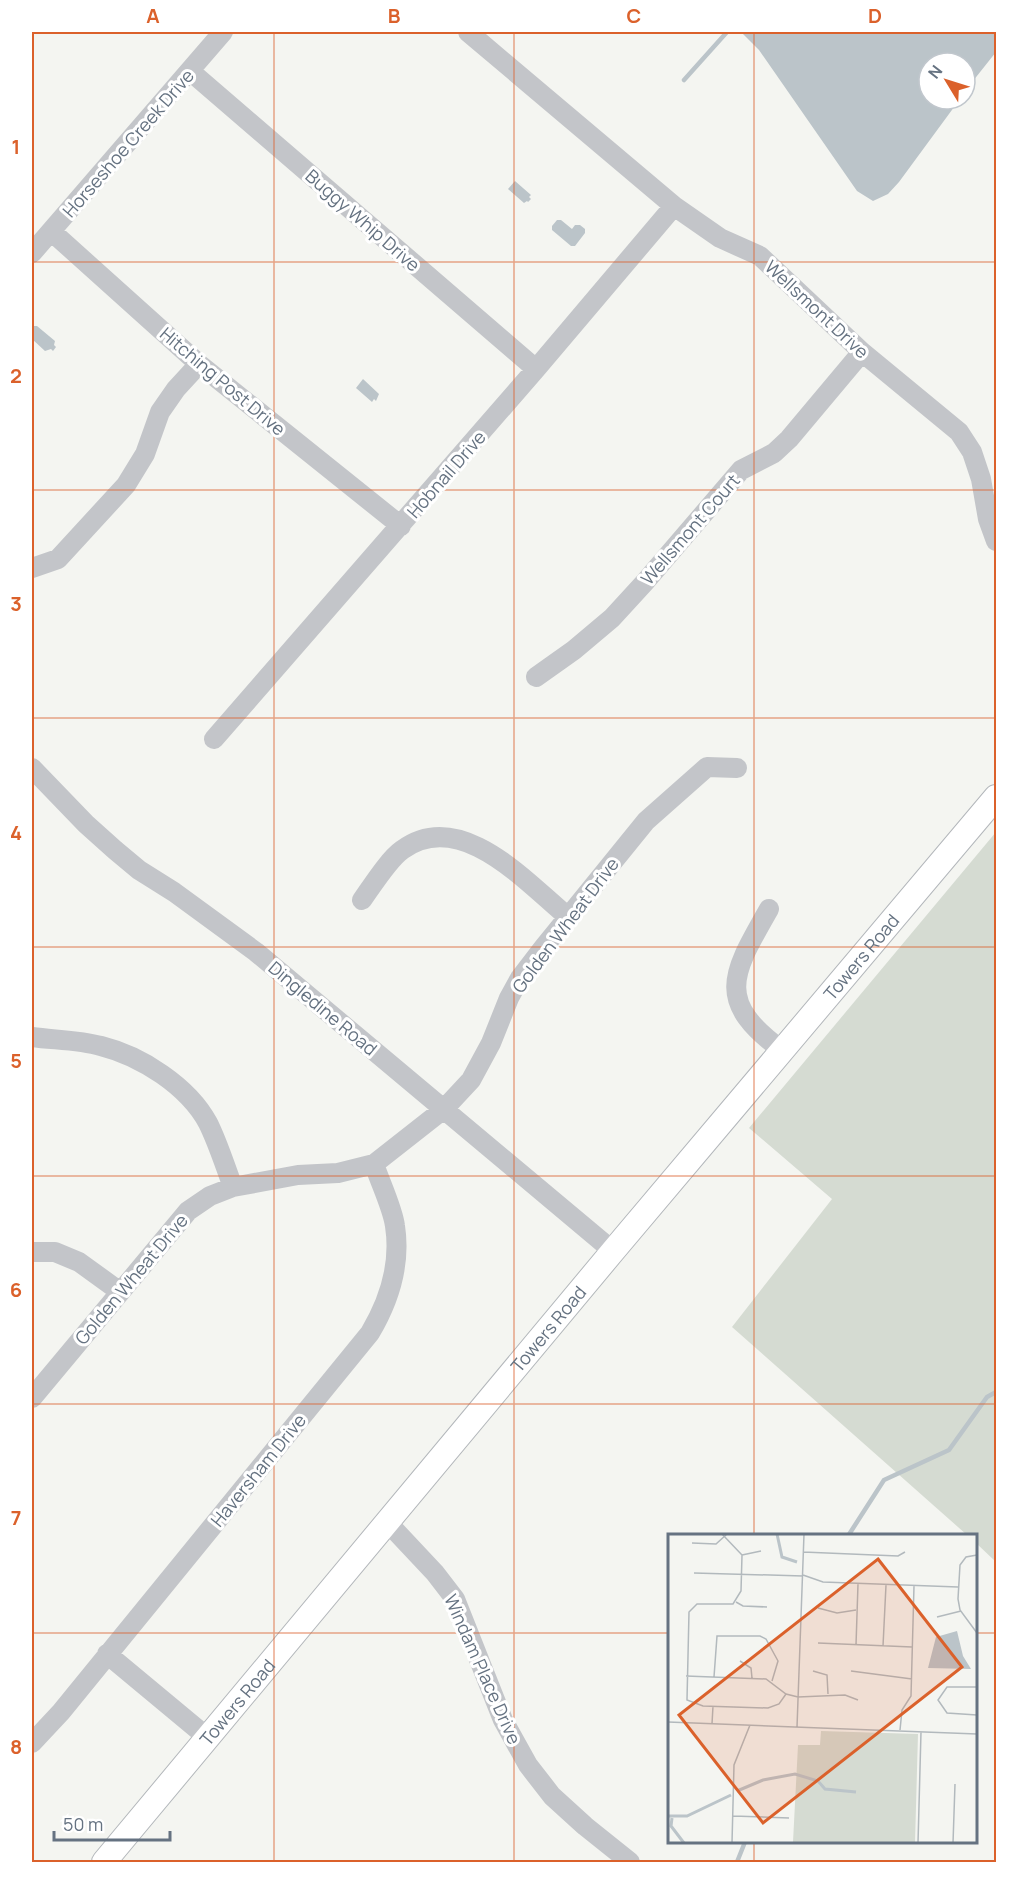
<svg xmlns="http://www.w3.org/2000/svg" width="1028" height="1894" viewBox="0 0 1028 1894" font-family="Manrope,sans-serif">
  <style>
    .green { fill: #d5dbd2 }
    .water { fill: #bbc4c9 }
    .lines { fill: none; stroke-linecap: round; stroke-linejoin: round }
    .stream { stroke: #bbc4c9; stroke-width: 4.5 }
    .major-casing { stroke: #b3b7bb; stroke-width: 26 }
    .minor { stroke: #c3c5c9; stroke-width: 20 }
    .major { stroke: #fff; stroke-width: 24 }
    .grid { fill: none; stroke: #db612b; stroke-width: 1.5; stroke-opacity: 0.55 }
    .labels { text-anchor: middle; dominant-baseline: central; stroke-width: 6; stroke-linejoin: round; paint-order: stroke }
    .street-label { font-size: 18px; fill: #657281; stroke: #fff }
    .inset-river { fill: none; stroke: #bbc4c9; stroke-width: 3 }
    .inset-road { fill: none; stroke: #b2b9bd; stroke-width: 1.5 }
    .view { fill: #db612b; fill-opacity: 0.15; stroke: #db612b; stroke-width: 3 }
    .inset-edge { fill: none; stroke: #657281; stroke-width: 3 }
    .neatline { fill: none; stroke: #db612b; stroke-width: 2 }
    .grid-label { font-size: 20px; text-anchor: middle; font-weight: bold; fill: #db612b }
  </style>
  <rect width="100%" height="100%" fill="#f4f5f1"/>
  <path class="green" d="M996 832V1562L976 1543V1536L967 1535 732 1327 832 1199 749 1128Z"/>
  <path class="water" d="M741 32H996V52L965 91V63H929V99H960L899 182 888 194 873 201 857 191 759 50Z
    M515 181 531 195 529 197 531 199 528 202 527 201 524 203 508 189Z
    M557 220H561L572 229 575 225H580L585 229V233L575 246H571L552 230V226Z
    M33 326H37L55 341 54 345 56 347 53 351 51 349 45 351 32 339V328Z
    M363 379 379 394 376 401 374 399 372 402 356 388Z"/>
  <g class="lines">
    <path class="stream" d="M684 80 727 32
      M848 1536 884 1480 949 1450 987 1397 996 1392
      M737 1862 745 1842"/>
    <defs>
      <g id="major">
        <path id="s1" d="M104 1862 613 1251 996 797"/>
      </g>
    </defs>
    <use href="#major" class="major-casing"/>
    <path class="minor" d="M468 32 674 206 720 238 760 256 862 352 959 432 972 452 981 479 988 519 996 541
      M190 71 536 369
      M51 231 199 364 401 526
      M32 253 223 32
      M32 568 58 559 126 485 145 454 160 412 176 389 199 364
      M536 677 574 650 612 618 645 582 741 470 774 453 789 439 862 352
      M214 739 536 369 674 206
      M32 768 86 824 115 850 139 870 174 892 256 952 613 1251
      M362 900C372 886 389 859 402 850 460 807 526 882 567 916
      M769 909C732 974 714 1001 783 1051
      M32 1037C54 1040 79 1040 101 1046 141 1056 188 1086 208 1123 218 1143 225 1166 233 1187
      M32 1252H55L79 1262 119 1291
      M32 1398 188 1211 210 1196 233 1187 298 1175 338 1173 374 1164 444 1109 471 1080 491 1043 509 998 520 978 543 948 646 821 707 767 737 768
      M388 1523 435 1573 455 1599 503 1720 528 1765 552 1796 585 1826 630 1862
      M107 1654 208 1738
      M32 1743 61 1712 370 1333C389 1301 401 1265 395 1226 393 1209 380 1182 374 1164"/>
    <use href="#major" class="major"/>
  </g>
  <path class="grid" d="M274 32V1862M514 32V1862M754 32V1536M32 262H996M32 490H996M32 718H996M32 947H996M32 1176H996M32 1404H996M32 1633H670M976 1633H996M754 1842V1862"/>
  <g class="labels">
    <g class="street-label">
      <text transform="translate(128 143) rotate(-49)">Horseshoe Creek Drive</text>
      <text transform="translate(363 220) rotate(41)">Buggy Whip Drive</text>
      <text transform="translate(817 309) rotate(43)">Wellsmont Drive</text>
      <text transform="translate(223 381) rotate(40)">Hitching Post Drive</text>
      <text transform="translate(446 474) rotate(-49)">Hobnail Drive</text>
      <text transform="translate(690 529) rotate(-49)">Wellsmont Court</text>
      <text transform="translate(565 925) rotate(-53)">Golden Wheat Drive</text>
      <text stroke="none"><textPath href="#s1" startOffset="1180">Towers Road</textPath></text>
      <text transform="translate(323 1008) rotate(40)">Dingledine Road</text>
      <text transform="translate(131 1279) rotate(-50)">Golden Wheat Drive</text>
      <text stroke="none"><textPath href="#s1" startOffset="694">Towers Road</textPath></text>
      <text transform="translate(258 1470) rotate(-51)">Haversham Drive</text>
      <text transform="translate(483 1669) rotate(66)">Windam Place Drive</text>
      <text stroke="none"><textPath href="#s1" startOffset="208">Towers Road</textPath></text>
    </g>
  </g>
  <g transform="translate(668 1534)">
    <rect width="309" height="309" fill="#f4f5f1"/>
    <path d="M153 197 250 200 247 309 125 308 130 211H152Z" fill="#d5dbd2"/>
    <path d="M289 97 295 122 303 135 260 134 268 103Z" fill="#bbc4c9"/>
    <path class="inset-river" d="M109 0 114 23 129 28M69 257 95 246 127 240 150 247 157 255 188 258M0 282H19L63 261M4 284 3 292 16 309"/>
    <path class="inset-road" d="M54 0 74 21 73 57 65 70H29L21 78 19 166 35 172 100 174 111 170 118 160M24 9 48 10 59 0M135 18 230 22 237 18M74 21 93 17M309 21 298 23 292 31 290 65 292 76 309 99M26 39 135 42M135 41 155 48 290 53M68 68 75 72 99 73M150 74 169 79 188 76M269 83 293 77M150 109 244 113M188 111 190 50M215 112 218 51M72 127 83 134 84 144M145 137 159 141 160 160M183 137 244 145M18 142 98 145 118 160 130 163 177 161 190 166M46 143 49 102H92L98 105 110 127 104 147M309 153H279L270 166 279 179 309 181M0 188 309 200M44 190 45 172M129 193 136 0M232 196 234 176 243 162 246 52M65 282 121 284M64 309 66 231 82 191M250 309 253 198M285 309 287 250"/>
    <path class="view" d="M210 25 294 133 95 289 11 181Z"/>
    <rect width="309" height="309" class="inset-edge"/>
  </g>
  <rect width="1028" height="1894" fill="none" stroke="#ffffff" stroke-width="66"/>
  <g transform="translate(947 81) rotate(308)"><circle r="28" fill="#ffffff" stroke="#c1c7cd" stroke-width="1.5"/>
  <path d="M0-4.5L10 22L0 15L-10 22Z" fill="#db612b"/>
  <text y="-9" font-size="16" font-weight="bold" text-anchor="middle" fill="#657281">N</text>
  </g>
  <path d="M54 1831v9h116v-9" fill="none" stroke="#657281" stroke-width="3"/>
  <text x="63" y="1831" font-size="18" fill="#657281" stroke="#ffffff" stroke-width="4.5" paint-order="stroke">50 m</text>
  <rect x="33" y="33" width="962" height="1828" class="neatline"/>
  <g class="grid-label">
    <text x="153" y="23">A</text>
    <text x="394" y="23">B</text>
    <text x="634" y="23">C</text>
    <text x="875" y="23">D</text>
    <text x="16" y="154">1</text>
    <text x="16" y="383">2</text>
    <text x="16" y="611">3</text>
    <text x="16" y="840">4</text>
    <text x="16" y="1068">5</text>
    <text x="16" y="1297">6</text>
    <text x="16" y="1525">7</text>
    <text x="16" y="1754">8</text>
  </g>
</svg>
